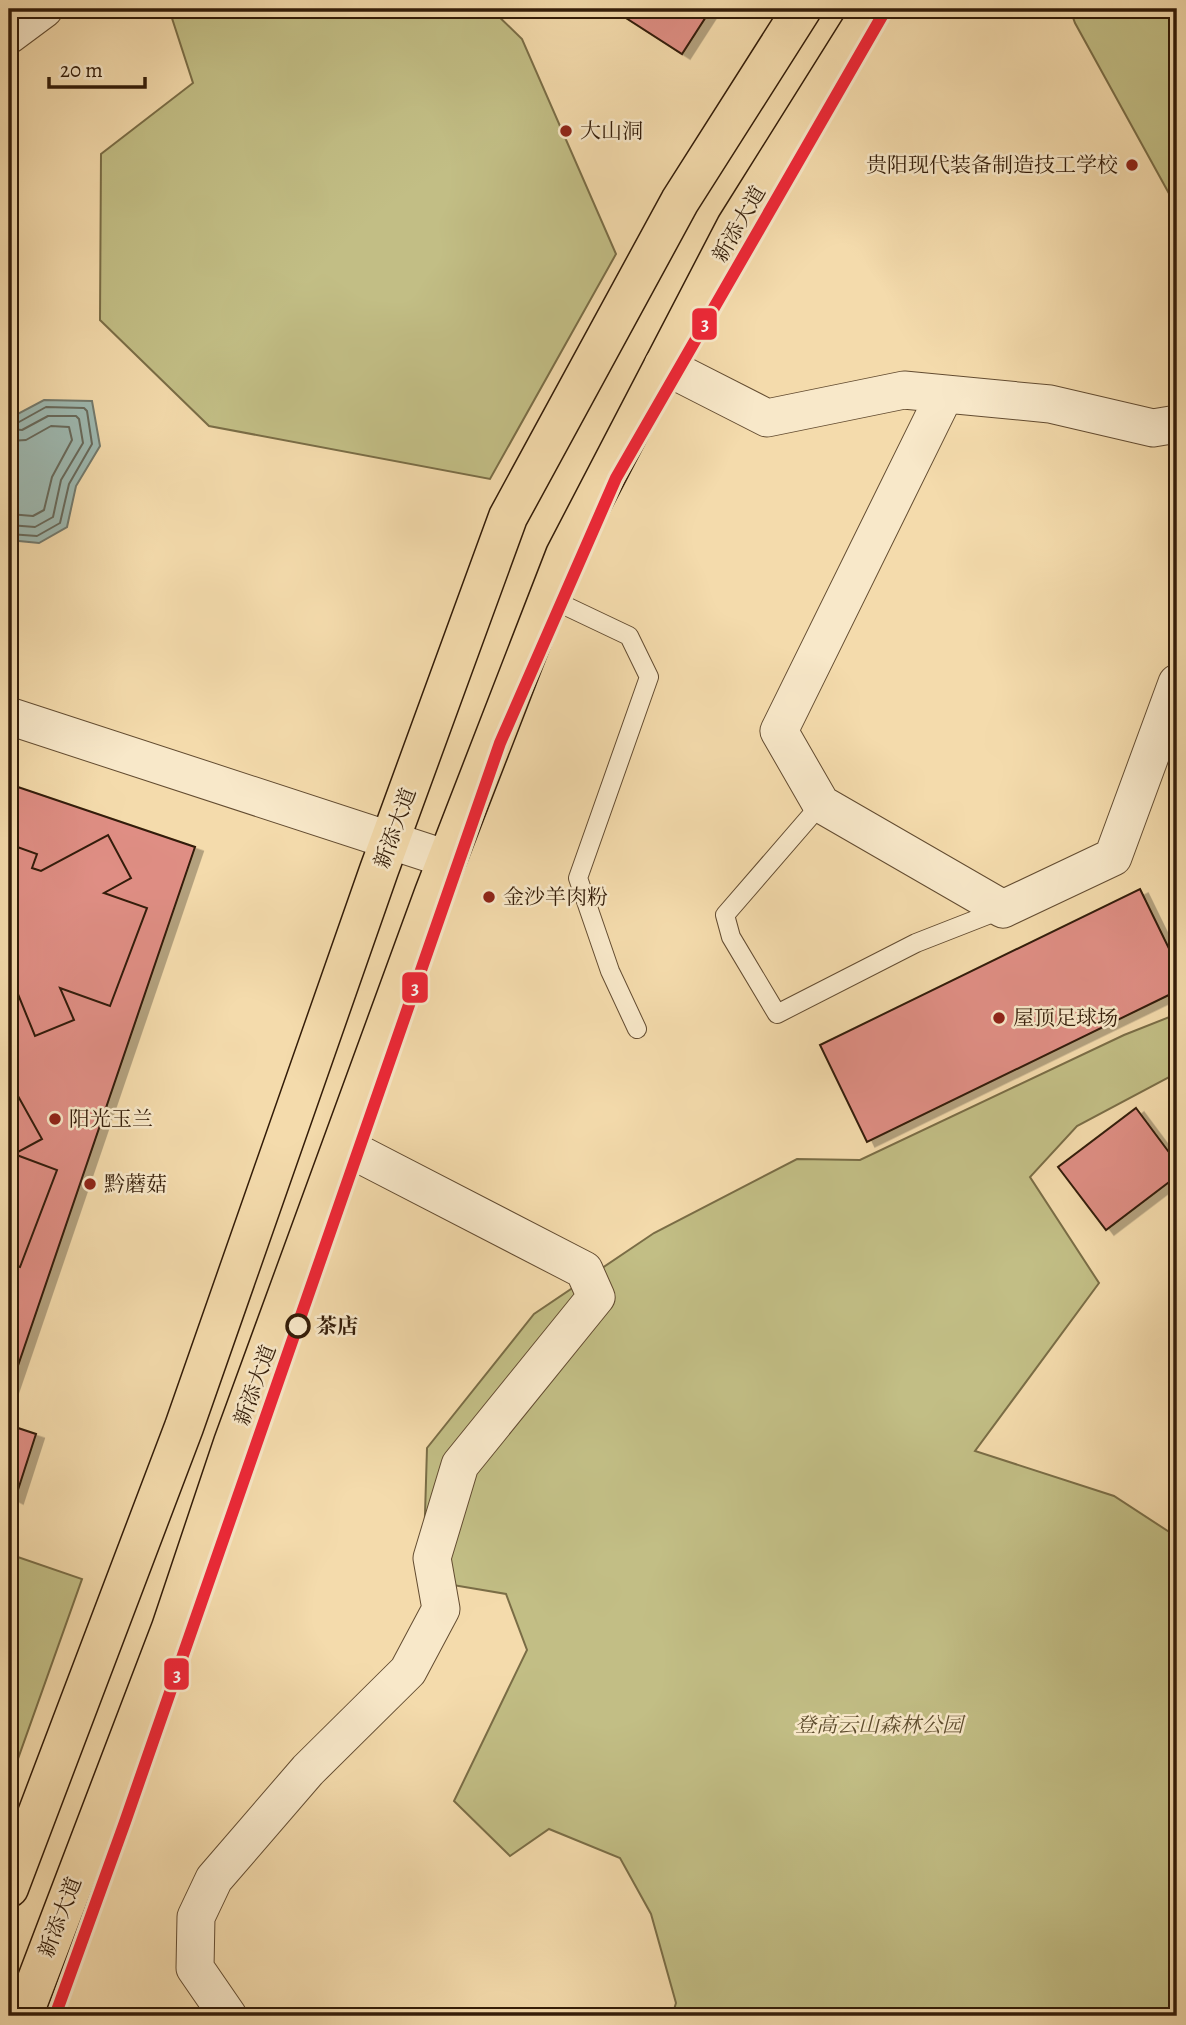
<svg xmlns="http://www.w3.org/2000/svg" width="1186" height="2025" viewBox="0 0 1186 2025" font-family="Alegreya,'Noto Serif SC',serif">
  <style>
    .green { fill: #c2be85; stroke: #7a6d46; stroke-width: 2 }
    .water { fill: #9eb9b1; stroke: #737a6d; stroke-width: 2 }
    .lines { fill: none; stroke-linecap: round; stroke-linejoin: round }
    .shore { stroke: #686a5c; stroke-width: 2 }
    .building { fill: #df8e84; stroke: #331c08; stroke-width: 2; filter: url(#shadow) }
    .lane-casing { stroke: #634c31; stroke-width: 20 }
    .street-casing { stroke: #634c31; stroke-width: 39 }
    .primary-casing { stroke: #331c08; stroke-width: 41 }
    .lane { stroke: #f8e8c9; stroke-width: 18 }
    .street { stroke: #f8e8c9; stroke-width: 37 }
    .primary { stroke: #f4dbac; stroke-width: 38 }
    .metro-1-casing { stroke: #f8e8c9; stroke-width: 18 }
    .metro-1 { stroke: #ee2737; stroke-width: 12 }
    .poi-dot { fill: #8f2418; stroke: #f8e8c9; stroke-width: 2.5 }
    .stop-dot { fill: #f8e8c9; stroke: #331c08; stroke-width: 3.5 }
    .labels { text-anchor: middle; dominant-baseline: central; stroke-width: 5; stroke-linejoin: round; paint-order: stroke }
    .poi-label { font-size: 21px; fill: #331c08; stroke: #f8e8c9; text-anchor: start }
    .street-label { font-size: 21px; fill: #331c08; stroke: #f8e8c9 }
    .stop-label { font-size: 21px; font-weight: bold; fill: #331c08; stroke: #f8e8c9; text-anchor: start }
    .park-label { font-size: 21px; font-style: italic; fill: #5e4d2e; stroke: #f8e8c9 }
    .line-badge { stroke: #f8e8c9; stroke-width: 2.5 }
    .badge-label { font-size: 19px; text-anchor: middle; font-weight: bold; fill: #fff }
  </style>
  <defs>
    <filter id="shadow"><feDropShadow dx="8" dy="4.5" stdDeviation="0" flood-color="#0004"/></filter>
  </defs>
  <rect width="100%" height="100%" fill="#f4dbac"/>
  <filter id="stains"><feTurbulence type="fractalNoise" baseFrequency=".00286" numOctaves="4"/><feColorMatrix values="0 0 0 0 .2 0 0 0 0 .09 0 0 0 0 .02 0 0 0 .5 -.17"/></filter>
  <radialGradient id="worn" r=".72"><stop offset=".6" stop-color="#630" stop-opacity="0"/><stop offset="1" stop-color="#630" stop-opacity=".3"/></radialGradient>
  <path class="green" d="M169 9H491L522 39 616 254 490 479 209 426 100 320 101 154 193 83Z
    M1070 9H1177V208L1075 23Z
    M1177 1014V1073L1077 1126 1030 1177 1099 1283 975 1451 1114 1496 1177 1537V2016H672L676 2003 651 1914 620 1858 549 1829 510 1856 454 1801 527 1650 506 1594 423 1580 427 1448 534 1314 654 1233 797 1159 860 1160 1124 1035Z
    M9 1554 82 1579 9 1784Z"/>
  <path class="water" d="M44 400 92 401 100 446 76 486 67 527 39 543 9 540V412L16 415Z"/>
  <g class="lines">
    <path class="shore" d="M9 420 19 422 46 407 84 408 87 411 92 444 69 484 60 523 37 536 9 534
      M9 429 22 430 48 416H76L79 419 83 443 61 480 53 517 35 527 9 525
      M9 441 26 440 51 426 69 427 72 440 52 477 44 510 33 516 9 514"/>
  </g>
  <path class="building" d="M612 9H711L682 54Z
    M9 784 195 847 9 1392Z
    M108 835 131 878 104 893 147 908 110 1006 60 988 74 1020 35 1036 9 972V844L37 854 32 868 41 871Z
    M1140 889 1177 965V991L867 1142 820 1045Z
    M18 1096 42 1139 14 1154 57 1170 20 1267 9 1263V1101Z
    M1136 1108 1177 1163V1176L1106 1230 1058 1167Z
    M9 1425 36 1434 15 1499 9 1496Z"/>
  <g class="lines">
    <defs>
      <path id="lane" d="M549 598 629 636 649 677 578 878 610 971 637 1029
        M821 804 725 915 731 937 777 1014 916 943 1003 909"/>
      <path id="street" d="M9 35 44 9
        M663 365 767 418 904 390 1050 404 1153 428 1177 424
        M945 394 779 731 821 804 1003 909 1113 857 1177 683
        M9 716 447 859
        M228 2016 195 1968 196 1917 214 1879 308 1770 408 1671 441 1609 432 1558 460 1465 596 1297 584 1270 342 1145"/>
      <path id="primary" d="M9 1888 184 1427 379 870 508 517 680 201 802 9
        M23 2016 171 1628 233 1443 434 893 565 555 736 226 872 9"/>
    </defs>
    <use href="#lane" class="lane-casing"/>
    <use href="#street" class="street-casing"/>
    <use href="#primary" class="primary-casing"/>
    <use href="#lane" class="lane"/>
    <use href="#street" class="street"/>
    <use href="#primary" class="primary"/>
    <defs>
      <path id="metro-1" d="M55 2016 125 1822 500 743 616 478 886 9"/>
    </defs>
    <use href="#metro-1" class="metro-1-casing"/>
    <use href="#metro-1" class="metro-1"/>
  </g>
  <g class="poi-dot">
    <circle cx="566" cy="131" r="7"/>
    <circle cx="1132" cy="165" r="7"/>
    <circle cx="489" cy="897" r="7"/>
    <circle cx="999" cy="1018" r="7"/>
    <circle cx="55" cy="1119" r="7"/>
    <circle cx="90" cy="1184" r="7"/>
  </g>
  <circle class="stop-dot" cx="298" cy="1326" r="11"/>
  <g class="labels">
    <g class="poi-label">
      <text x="580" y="131">大山洞</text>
      <text x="1118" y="165" text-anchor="end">贵阳现代装备制造技工学校</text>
      <text x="503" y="897">金沙羊肉粉</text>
      <text x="1013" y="1018">屋顶足球场</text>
      <text x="69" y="1119">阳光玉兰</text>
      <text x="104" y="1184">黔蘑菇</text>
    </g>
    <g class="street-label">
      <text transform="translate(739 224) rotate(-60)">新添大道</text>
      <text transform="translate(395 828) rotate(-70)">新添大道</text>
      <text transform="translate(255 1385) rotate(-70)">新添大道</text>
      <text transform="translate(60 1917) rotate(-69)">新添大道</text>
    </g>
    <g class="stop-label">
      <text x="316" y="1326">茶店</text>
    </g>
    <g class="park-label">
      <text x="879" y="1725">登高云山森林公园</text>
    </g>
  </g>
  <g class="line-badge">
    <rect x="691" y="307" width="27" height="34" rx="7" fill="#ee2737"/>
    <rect x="401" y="971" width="28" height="33" rx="7" fill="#ee2737"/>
    <rect x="163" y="1657" width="27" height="34" rx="7" fill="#ee2737"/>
  </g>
  <g class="badge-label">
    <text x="705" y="330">3</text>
    <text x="415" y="994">3</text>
    <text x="177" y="1681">3</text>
  </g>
  <rect width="1186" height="2025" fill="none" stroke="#f4dbac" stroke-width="35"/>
  <rect x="10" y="10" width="1165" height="2004" fill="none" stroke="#331c08" stroke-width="3.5"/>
  <rect x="18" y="18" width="1151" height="1990" fill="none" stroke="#331c08" stroke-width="2"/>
  <path d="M49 77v10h96v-10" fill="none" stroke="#331c08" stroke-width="3.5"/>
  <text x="60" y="77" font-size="21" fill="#331c08" stroke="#f8e8c9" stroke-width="5" paint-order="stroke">20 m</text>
  <rect width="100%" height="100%" filter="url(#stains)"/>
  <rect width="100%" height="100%" fill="url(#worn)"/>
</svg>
